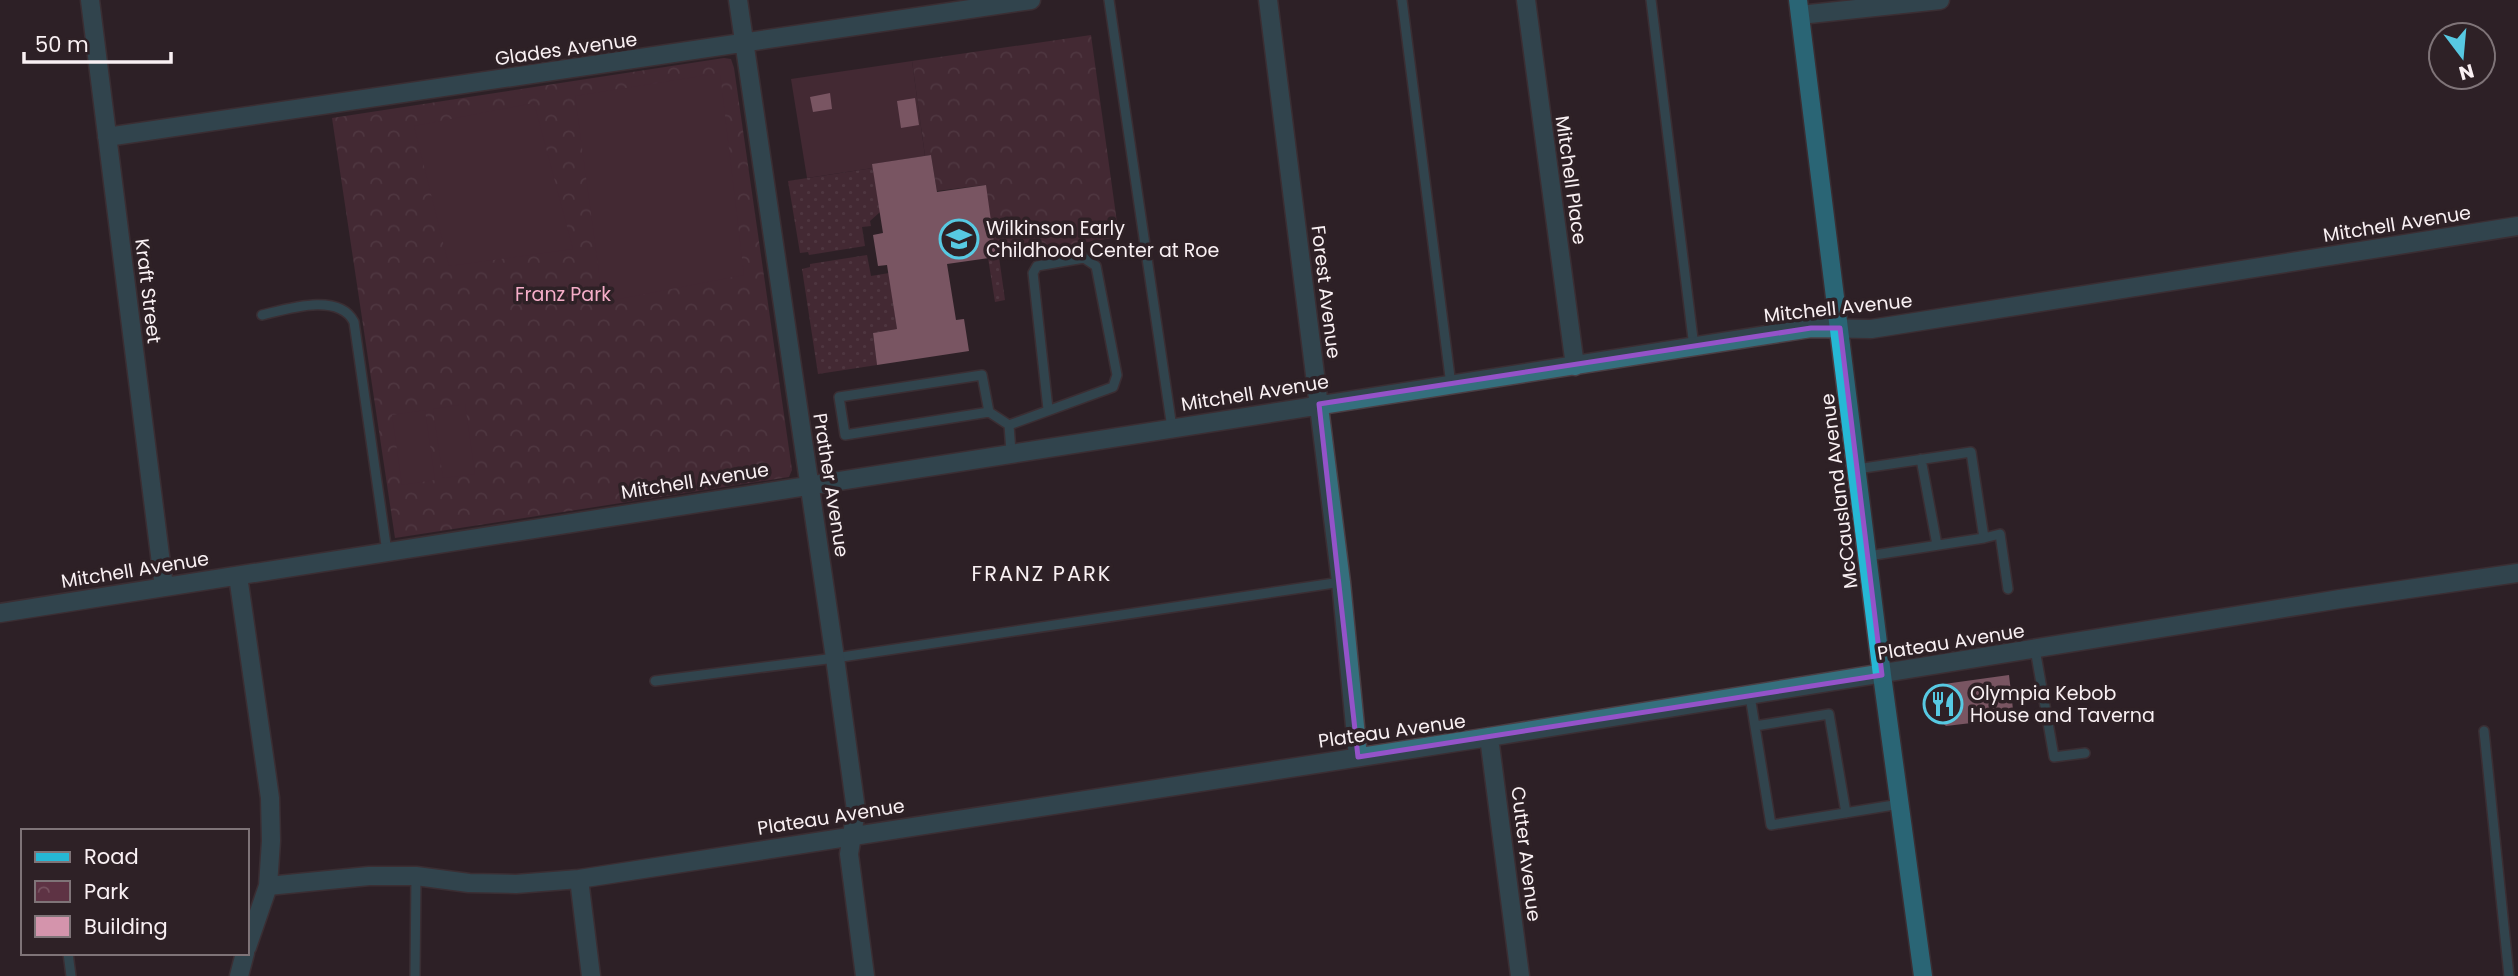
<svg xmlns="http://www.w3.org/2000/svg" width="2518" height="976" viewBox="0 0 2518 976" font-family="Poppins,sans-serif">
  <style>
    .grass { fill: url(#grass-dots) }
    .park { fill: url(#park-crowns) }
    .garden { fill: #5e3344 }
    .building { fill: #d494ac }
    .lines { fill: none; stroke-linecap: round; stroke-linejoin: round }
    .lane-casing { stroke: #4a3e43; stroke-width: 12 }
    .street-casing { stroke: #4a3e43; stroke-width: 21 }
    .primary-casing { stroke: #4a3e43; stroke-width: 21 }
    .lane { stroke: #356f7d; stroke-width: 9 }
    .street { stroke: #356f7d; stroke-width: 18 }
    .primary { stroke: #26b8d5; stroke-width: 18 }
    .marked { fill: none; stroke: #9453c9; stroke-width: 5; stroke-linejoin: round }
    .labels { text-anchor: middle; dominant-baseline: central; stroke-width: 7; stroke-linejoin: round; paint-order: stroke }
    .street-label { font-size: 19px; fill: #f9f0f3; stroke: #2e2126 }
    .poi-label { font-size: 19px; fill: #f9f0f3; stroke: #2e2126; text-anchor: start }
    .park-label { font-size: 19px; fill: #f6aec9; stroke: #2e2126 }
    .neighbourhood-label { font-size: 21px; letter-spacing: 2px; fill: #f9f0f3; stroke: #2e2126 }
  </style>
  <defs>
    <pattern id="grass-dots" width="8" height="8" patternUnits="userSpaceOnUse" patternTransform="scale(1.75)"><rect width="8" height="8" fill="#5e3344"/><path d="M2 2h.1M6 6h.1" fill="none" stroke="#76515f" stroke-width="1.8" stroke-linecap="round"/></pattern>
    <pattern id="park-crowns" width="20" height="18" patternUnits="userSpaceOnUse" patternTransform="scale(1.75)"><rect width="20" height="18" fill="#5e3344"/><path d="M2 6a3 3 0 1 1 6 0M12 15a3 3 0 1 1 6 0" fill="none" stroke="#76515f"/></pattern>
  </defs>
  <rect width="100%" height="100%" fill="#2e2126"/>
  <path class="grass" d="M873 168 880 212 870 221 871 226 862 227 865 246 809 255 808 252 800 253 788 181Z
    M867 255 871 276 889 273 897 329 873 333 877 365 818 374 802 269 810 267V264Z
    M999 257 1005 300 995 302 988 258Z"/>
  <path class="park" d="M1091 35 1119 237 996 257 985 185 937 191 931 155 925 156 912 61Z
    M724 58 731 59 734 68 792 470 789 477 395 538 332 118Z"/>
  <path class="garden" d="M912 61 925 156 873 164V168L807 178 791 79Z
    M720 73 744 275 603 302 575 96Z
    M534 103 573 249 449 266 414 126Z
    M465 404 475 474 443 478 433 409Z
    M425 410 435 480 402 485 392 415Z"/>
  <path class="building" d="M830 93 832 109 813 112 810 97Z
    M915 98 919 125 901 128 897 101Z
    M931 155 937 192 986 185 996 257 947 264 956 320 964 319 969 351 877 365 873 333 897 329 887 265 878 266 873 235 883 233 872 164Z
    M2009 675 2014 718 1946 726 1938 719 1935 692 1937 685Z"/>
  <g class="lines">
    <defs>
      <path id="lane" d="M1109 0 1172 428
        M1402 0 1451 385
        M1651 0 1694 347
        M262 315C287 309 339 292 354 322L387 552
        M989 412 845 435 839 397 982 375 989 412 1009 425
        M1011 452 1009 425 1113 387 1117 375 1096 266 1084 258 1037 266 1033 273 1048 409
        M1921 459 1937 545
        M1857 469 1971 452 1984 538 1868 556
        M1984 538 2000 534 2008 589
        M2035 649 2054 757 2085 753
        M655 681 835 658 1341 582
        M1750 696 1771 825 1900 804
        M1755 726 1829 714 1846 813
        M2484 731 2509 976
        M68 953 71 976
        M415 976 416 876"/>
      <path id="street" d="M90 0 164 587
        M738 0 835 658 856 810 849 854 865 976
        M1268 0 1341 582 1358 757
        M1526 0 1575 366
        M1800 15 1940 0
        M107 137 1031 0
        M238 576 270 798 271 841 268 886 247 947
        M0 613 1811 328 1871 329 2518 226
        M1489 737 1520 976
        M579 879 591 976
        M268 886 369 876H416L469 883 516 884 579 879 1489 737 2340 599 2518 573
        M239 976 245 953"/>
      <path id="primary" d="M1798 0 1882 675 1923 976"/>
    </defs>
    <use href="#lane" class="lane-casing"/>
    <use href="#street" class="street-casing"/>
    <use href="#primary" class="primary-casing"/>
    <use href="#lane" class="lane"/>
    <use href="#street" class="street"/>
    <use href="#primary" class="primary"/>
  </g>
  <path d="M0 0H2518V976H0ZM1811 328H1840L1882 675 1358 757 1319 404Z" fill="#2e2126" fill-opacity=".55" fill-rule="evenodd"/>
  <path class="marked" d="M1811 328H1840L1882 675 1358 757 1319 404Z"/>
  <defs>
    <symbol id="school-ring" viewBox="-11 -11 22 22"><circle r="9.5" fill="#2e2126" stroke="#57c9e2" stroke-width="1.5"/><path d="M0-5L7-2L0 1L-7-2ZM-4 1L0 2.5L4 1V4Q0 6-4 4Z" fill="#57c9e2"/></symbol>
    <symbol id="restaurant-ring" viewBox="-11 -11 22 22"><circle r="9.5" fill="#2e2126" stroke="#57c9e2" stroke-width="1.5"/><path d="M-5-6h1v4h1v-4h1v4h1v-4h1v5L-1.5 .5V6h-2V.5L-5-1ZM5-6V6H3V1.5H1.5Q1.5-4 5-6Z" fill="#57c9e2"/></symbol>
  </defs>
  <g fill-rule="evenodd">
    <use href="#school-ring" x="937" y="217" width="44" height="44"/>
    <use href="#restaurant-ring" x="1921" y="682" width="44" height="44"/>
  </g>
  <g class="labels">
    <g class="street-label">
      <text transform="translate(566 49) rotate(-8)">Glades Avenue</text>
      <text transform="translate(1571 180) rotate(82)">Mitchell Place</text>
      <text transform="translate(2397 224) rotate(-9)">Mitchell Avenue</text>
      <text transform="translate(148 291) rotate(83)">Kraft Street</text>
      <text transform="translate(1326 292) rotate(83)">Forest Avenue</text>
      <text transform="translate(1838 308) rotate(-6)">Mitchell Avenue</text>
      <text transform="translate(1255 393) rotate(-9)">Mitchell Avenue</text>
      <text transform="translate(695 481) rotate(-9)">Mitchell Avenue</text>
      <text transform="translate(831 485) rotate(81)">Prather Avenue</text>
      <text transform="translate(1839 491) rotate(-97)">McCausland Avenue</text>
      <text transform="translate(135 570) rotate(-9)">Mitchell Avenue</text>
      <text transform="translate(1951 642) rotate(-9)">Plateau Avenue</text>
      <text transform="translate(1392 731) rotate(-8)">Plateau Avenue</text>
      <text transform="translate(831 817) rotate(-9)">Plateau Avenue</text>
      <text transform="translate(1526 854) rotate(83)">Cutter Avenue</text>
    </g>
    <g class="poi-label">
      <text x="986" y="228">Wilkinson Early<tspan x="986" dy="22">Childhood Center at Roe</tspan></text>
      <text x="1970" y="693">Olympia Kebob<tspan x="1970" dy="22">House and Taverna</tspan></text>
    </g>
    <g class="park-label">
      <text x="563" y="294">Franz Park</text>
    </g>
    <g class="neighbourhood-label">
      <text x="1042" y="573">FRANZ PARK</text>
    </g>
  </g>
  <rect x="21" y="829" width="228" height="126" fill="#2e2126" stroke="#7f7478" stroke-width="2"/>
  <rect x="35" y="852" width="35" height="10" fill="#26b8d5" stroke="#7f7478" stroke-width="2"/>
  <text x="84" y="864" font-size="21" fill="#f9f0f3">Road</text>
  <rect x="35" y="881" width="35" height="21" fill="url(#park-crowns)" stroke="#7f7478" stroke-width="2"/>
  <text x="84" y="899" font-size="21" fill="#f9f0f3">Park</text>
  <rect x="35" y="916" width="35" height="21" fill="#d494ac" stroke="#7f7478" stroke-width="2"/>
  <text x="84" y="934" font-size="21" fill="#f9f0f3">Building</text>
  <g transform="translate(2462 56) rotate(164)"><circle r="33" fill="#2e2126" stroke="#7f7478" stroke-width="2"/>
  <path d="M0-5L12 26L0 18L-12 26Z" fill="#57c9e2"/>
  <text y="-10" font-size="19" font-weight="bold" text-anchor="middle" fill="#f9f0f3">N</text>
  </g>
  <path d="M24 52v10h147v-10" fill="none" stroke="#f9f0f3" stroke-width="3.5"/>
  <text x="35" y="52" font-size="21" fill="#f9f0f3" stroke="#2e2126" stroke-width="5" paint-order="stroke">50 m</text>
</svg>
